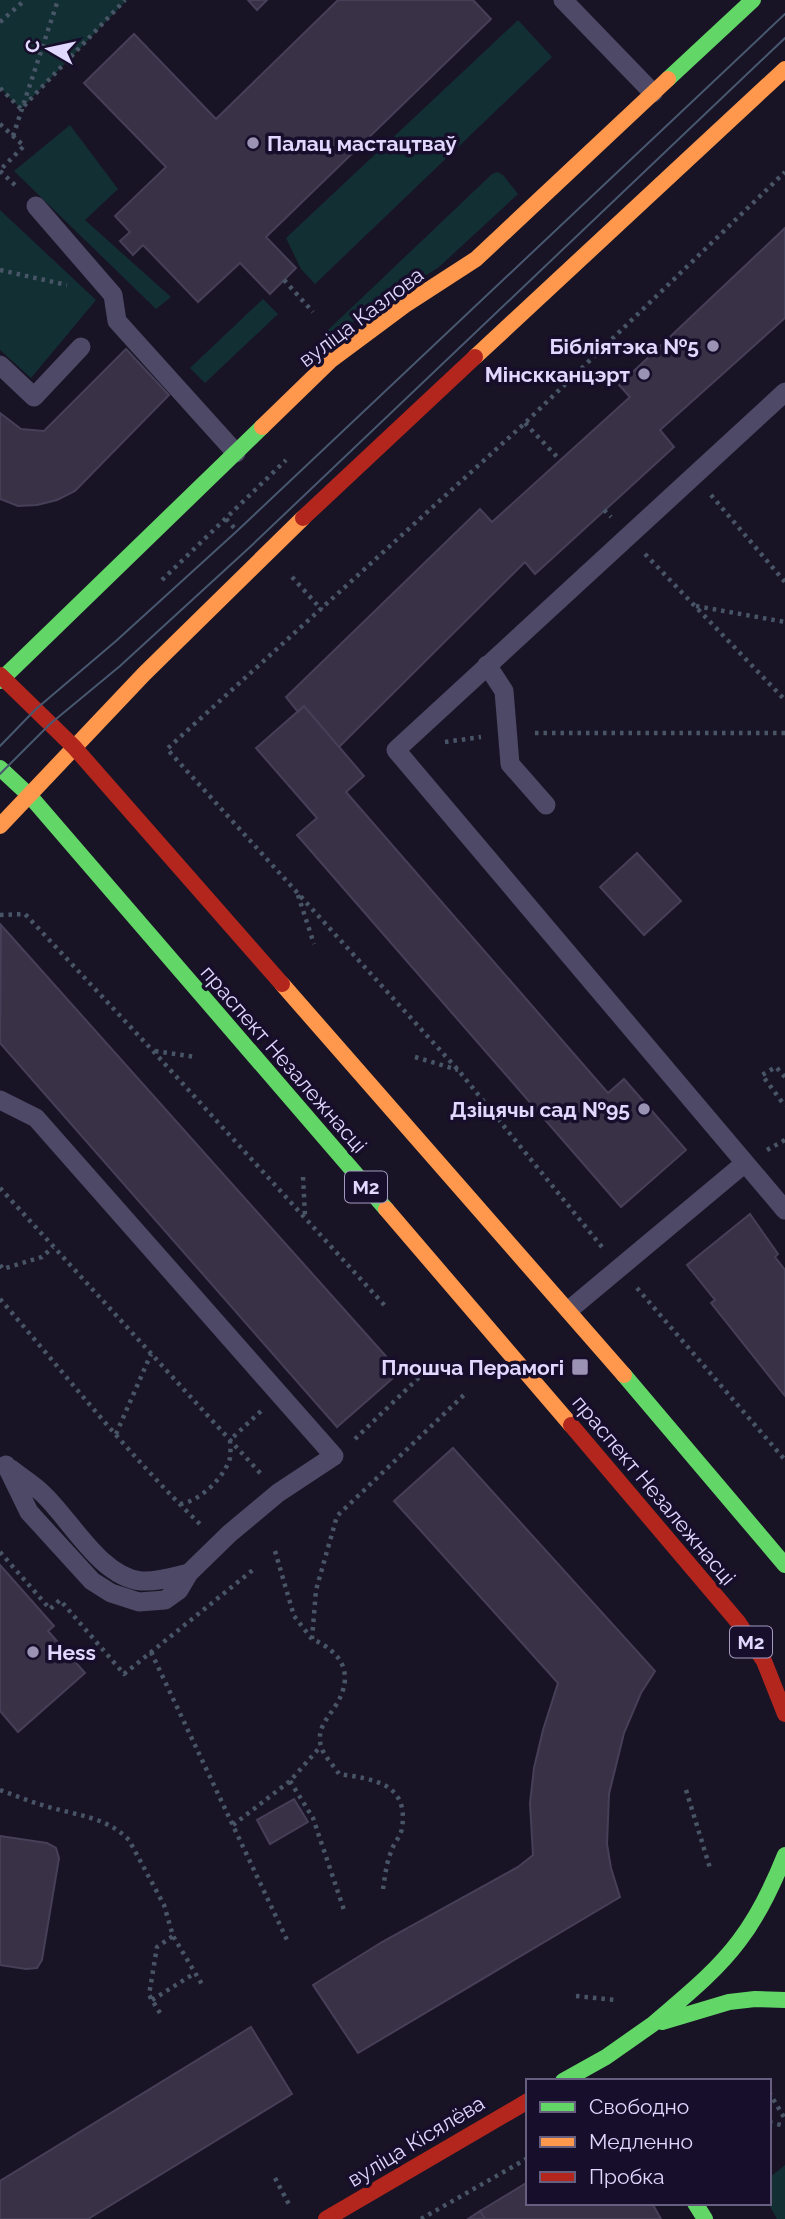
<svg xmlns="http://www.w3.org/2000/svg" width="785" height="2219" viewBox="0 0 785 2219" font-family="Raleway,sans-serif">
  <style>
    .green { fill: #122f33 }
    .building { fill: #393246; stroke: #463f58; stroke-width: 2 }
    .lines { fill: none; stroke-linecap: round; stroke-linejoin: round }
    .path { stroke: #485566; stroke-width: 4.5; stroke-dasharray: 3.5 5; stroke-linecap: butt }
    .lane { stroke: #4d4966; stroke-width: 19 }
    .fast { stroke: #63d668; stroke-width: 16 }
    .slow { stroke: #ff974d; stroke-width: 16 }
    .jam { stroke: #b3261e; stroke-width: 16 }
    .tram { stroke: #475870; stroke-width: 2 }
    .poi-dot { fill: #9a93b3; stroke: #160e2b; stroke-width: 2.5 }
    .labels { text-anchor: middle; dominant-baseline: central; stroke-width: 7; stroke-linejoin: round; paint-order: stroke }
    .shield { fill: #160e2b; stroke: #a39bbf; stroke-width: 2 }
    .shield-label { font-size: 19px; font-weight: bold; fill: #e0d8ff }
    .poi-label { font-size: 21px; font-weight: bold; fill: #e0d8ff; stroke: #160e2b; text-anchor: end }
    .street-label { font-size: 21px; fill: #e0d8ff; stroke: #160e2b }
  </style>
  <rect width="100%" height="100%" fill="#191425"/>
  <path class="green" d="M0 0H127L21 109 0 88Z
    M518 20 552 57 315 284 301 269 286 238Z
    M70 125 118 189 85 220 171 297 156 309 14 171Z
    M497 172 503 175 518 194 439 267 331 336 326 332 492 174Z
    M0 210 96 300 31 378 0 350Z
    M263 299 278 314 205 383 190 368Z
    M785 2165V2219H777L768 2203 769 2178Z"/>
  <path class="building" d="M248 0H267L257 10Z
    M338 0H473L491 19 266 237 296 268 270 294 240 263 198 302 143 245 133 255 120 241 130 232 115 216 166 167 84 83 134 34 216 119Z
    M785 228V318L660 430 674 447 535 574 525 562 339 747 304 706 298 712 286 697 480 509 492 522 630 397 619 385Z
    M126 349 169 395 75 491 57 500 37 505 18 506 0 499V413L21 429 44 431Z
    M304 706 364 776 346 792 608 1093 624 1079 686 1150 621 1207 297 835 317 818 256 748Z
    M637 853 681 901 644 935 600 887Z
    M1 925 400 1372 337 1427 0 1043Z
    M750 1214 778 1254 775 1257 785 1270V1396L711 1303 715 1300 687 1265Z
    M453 1448 655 1671 641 1693 624 1733 609 1794 607 1844 611 1868 620 1897 358 2053 313 1985 382 1942 518 1867 533 1855 530 1803 534 1768 543 1730 558 1683 394 1501Z
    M0 1565 54 1626 48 1631 85 1673 18 1732 0 1711Z
    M294 1799 308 1822 270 1844 257 1820Z
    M0 1836 47 1843 56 1848 59 1858 42 1960 37 1968 26 1969 0 1965Z
    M251 2027 292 2094 88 2219H0V2181Z
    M528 2182V2203H652L661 2219H485L480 2211Z
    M480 2211 485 2219H468Z"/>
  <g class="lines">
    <path class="path" d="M0 22 25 0
      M0 88 21 109 125 0
      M0 124 24 146 0 170
      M13 136 58 0
      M0 171 17 187
      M0 270 67 285
      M284 280 313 312
      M525 423 560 460
      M711 495 785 582
      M604 510 611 517
      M226 519 237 531
      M645 554 785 700
      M292 577 322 610
      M162 580 286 460
      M696 606 785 622
      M535 733H785
      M445 742 481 737
      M298 895 314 944
      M0 915 25 914 153 1051 387 1308
      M155 1051 196 1057
      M415 1057 458 1070
      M785 1077 776 1067 762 1075 785 1106
      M767 1150 785 1140
      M303 1177 305 1216
      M0 1188 261 1474
      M602 1247 459 1071 167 749 525 423 785 172
      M0 1265 3 1269 42 1257 53 1247
      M637 1288 785 1460
      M0 1299C66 1375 129 1456 202 1526
      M116 1434 151 1354
      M355 1439 435 1362
      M180 1504C200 1501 224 1478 230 1458 231 1452 230 1445 230 1440L261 1411
      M275 1551 294 1616 312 1639
      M0 1552 50 1609 60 1600 124 1674 254 1569
      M151 1652 288 1942
      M290 1781 313 1818 344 1910
      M0 1790C14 1795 28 1801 42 1805 73 1815 106 1816 129 1840L164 1905 173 1936 203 1986
      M686 1790 710 1868
      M233 1825 290 1781 321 1746
      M383 1889C385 1877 386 1864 391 1852 393 1844 401 1836 402 1828 409 1783 373 1779 339 1774 334 1766 323 1755 321 1746 316 1729 328 1718 336 1705 355 1674 342 1652 312 1639L316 1590 337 1516 466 1393
      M576 1996 615 2000
      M152 2000 195 1973
      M160 2013 149 1995 157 1947 173 1936
      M769 2092 785 2119
      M769 2122 785 2126
      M275 2178 291 2208
      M421 2219 528 2158"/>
    <path class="lane" d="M563 0 653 93
      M36 206 113 295 117 321 236 453
      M0 365 34 397 81 347
      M785 392 396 750 785 1210
      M487 665 504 691 510 764 546 805
      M0 1100 36 1118 334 1456 278 1493 229 1534 189 1573 179 1590 165 1600 139 1602 111 1593 92 1581 29 1512 6 1465
      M569 1310 745 1163
      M11 1469C21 1477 32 1484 41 1492 70 1518 100 1577 141 1581 157 1582 173 1577 189 1573"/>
    <path class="fast" d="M668 79 753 0
      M0 681 262 427
      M0 768 30 796 386 1209
      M624 1375 785 1565
      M662 2022 729 2002 755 1999 785 2000
      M653 2024C683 1998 715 1973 739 1941 759 1915 773 1885 785 1855
      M563 2081 606 2057 653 2024
      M695 2203 705 2219"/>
    <path class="slow" d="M475 357 785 69
      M262 427 331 360 405 305 476 259 668 79
      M0 826 144 674 303 518
      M282 984 624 1375
      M386 1209 571 1425"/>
    <path class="jam" d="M303 518 475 357
      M0 675 74 747 282 984
      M571 1425 738 1622 764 1661 785 1714
      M326 2219 528 2101"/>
    <path class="tram" d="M0 746 36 709 116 641 237 531 785 14
      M0 774 50 724 120 666 250 547 785 38"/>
  </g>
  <g class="poi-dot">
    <circle cx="253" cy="143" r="7"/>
    <circle cx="713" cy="346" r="7"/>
    <circle cx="644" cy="374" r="7"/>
    <circle cx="644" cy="1109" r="7"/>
    <rect x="571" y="1358" width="18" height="18" rx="3.5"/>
    <circle cx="33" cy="1652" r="7"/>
  </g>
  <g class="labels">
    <g class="shield">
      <rect x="345" y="1171.5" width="42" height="31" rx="5"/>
      <rect x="730" y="1626.5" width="42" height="31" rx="5"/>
    </g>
    <g class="shield-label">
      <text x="366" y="1187">М2</text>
      <text x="751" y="1642">М2</text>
    </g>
    <g class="poi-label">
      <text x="267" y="143" text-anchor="start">Палац мастацтваў</text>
      <text x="699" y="346">Бібліятэка №5</text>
      <text x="630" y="374">Мінскканцэрт</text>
      <text x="630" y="1109">Дзіцячы сад №95</text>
      <text x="564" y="1367">Плошча Перамогі</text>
      <text x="47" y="1652" text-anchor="start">Hess</text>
    </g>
    <g class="street-label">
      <text transform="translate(361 317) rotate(-37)">вуліца Казлова</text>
      <text transform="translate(284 1059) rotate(49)">праспект Незалежнасці</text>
      <text transform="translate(654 1490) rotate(50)">праспект Незалежнасці</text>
      <text transform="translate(416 2141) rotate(-31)">вуліца Кісялёва</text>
    </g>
  </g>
  <rect x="526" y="2079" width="245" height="126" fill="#160e2b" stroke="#675f80" stroke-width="2"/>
  <rect x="540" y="2102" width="35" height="10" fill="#63d668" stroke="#675f80" stroke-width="2"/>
  <text x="589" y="2114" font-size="21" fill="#e0d8ff">Свободно</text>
  <rect x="540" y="2137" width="35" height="10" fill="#ff974d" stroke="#675f80" stroke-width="2"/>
  <text x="589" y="2149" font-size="21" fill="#e0d8ff">Медленно</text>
  <rect x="540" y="2172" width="35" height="10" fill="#b3261e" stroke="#675f80" stroke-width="2"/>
  <text x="589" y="2184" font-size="21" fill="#e0d8ff">Пробка</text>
  <g transform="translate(49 49) rotate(279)" stroke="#160e2b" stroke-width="5" paint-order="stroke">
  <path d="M0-5L12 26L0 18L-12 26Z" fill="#e0d8ff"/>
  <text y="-10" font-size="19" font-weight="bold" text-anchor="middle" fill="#e0d8ff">С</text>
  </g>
</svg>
